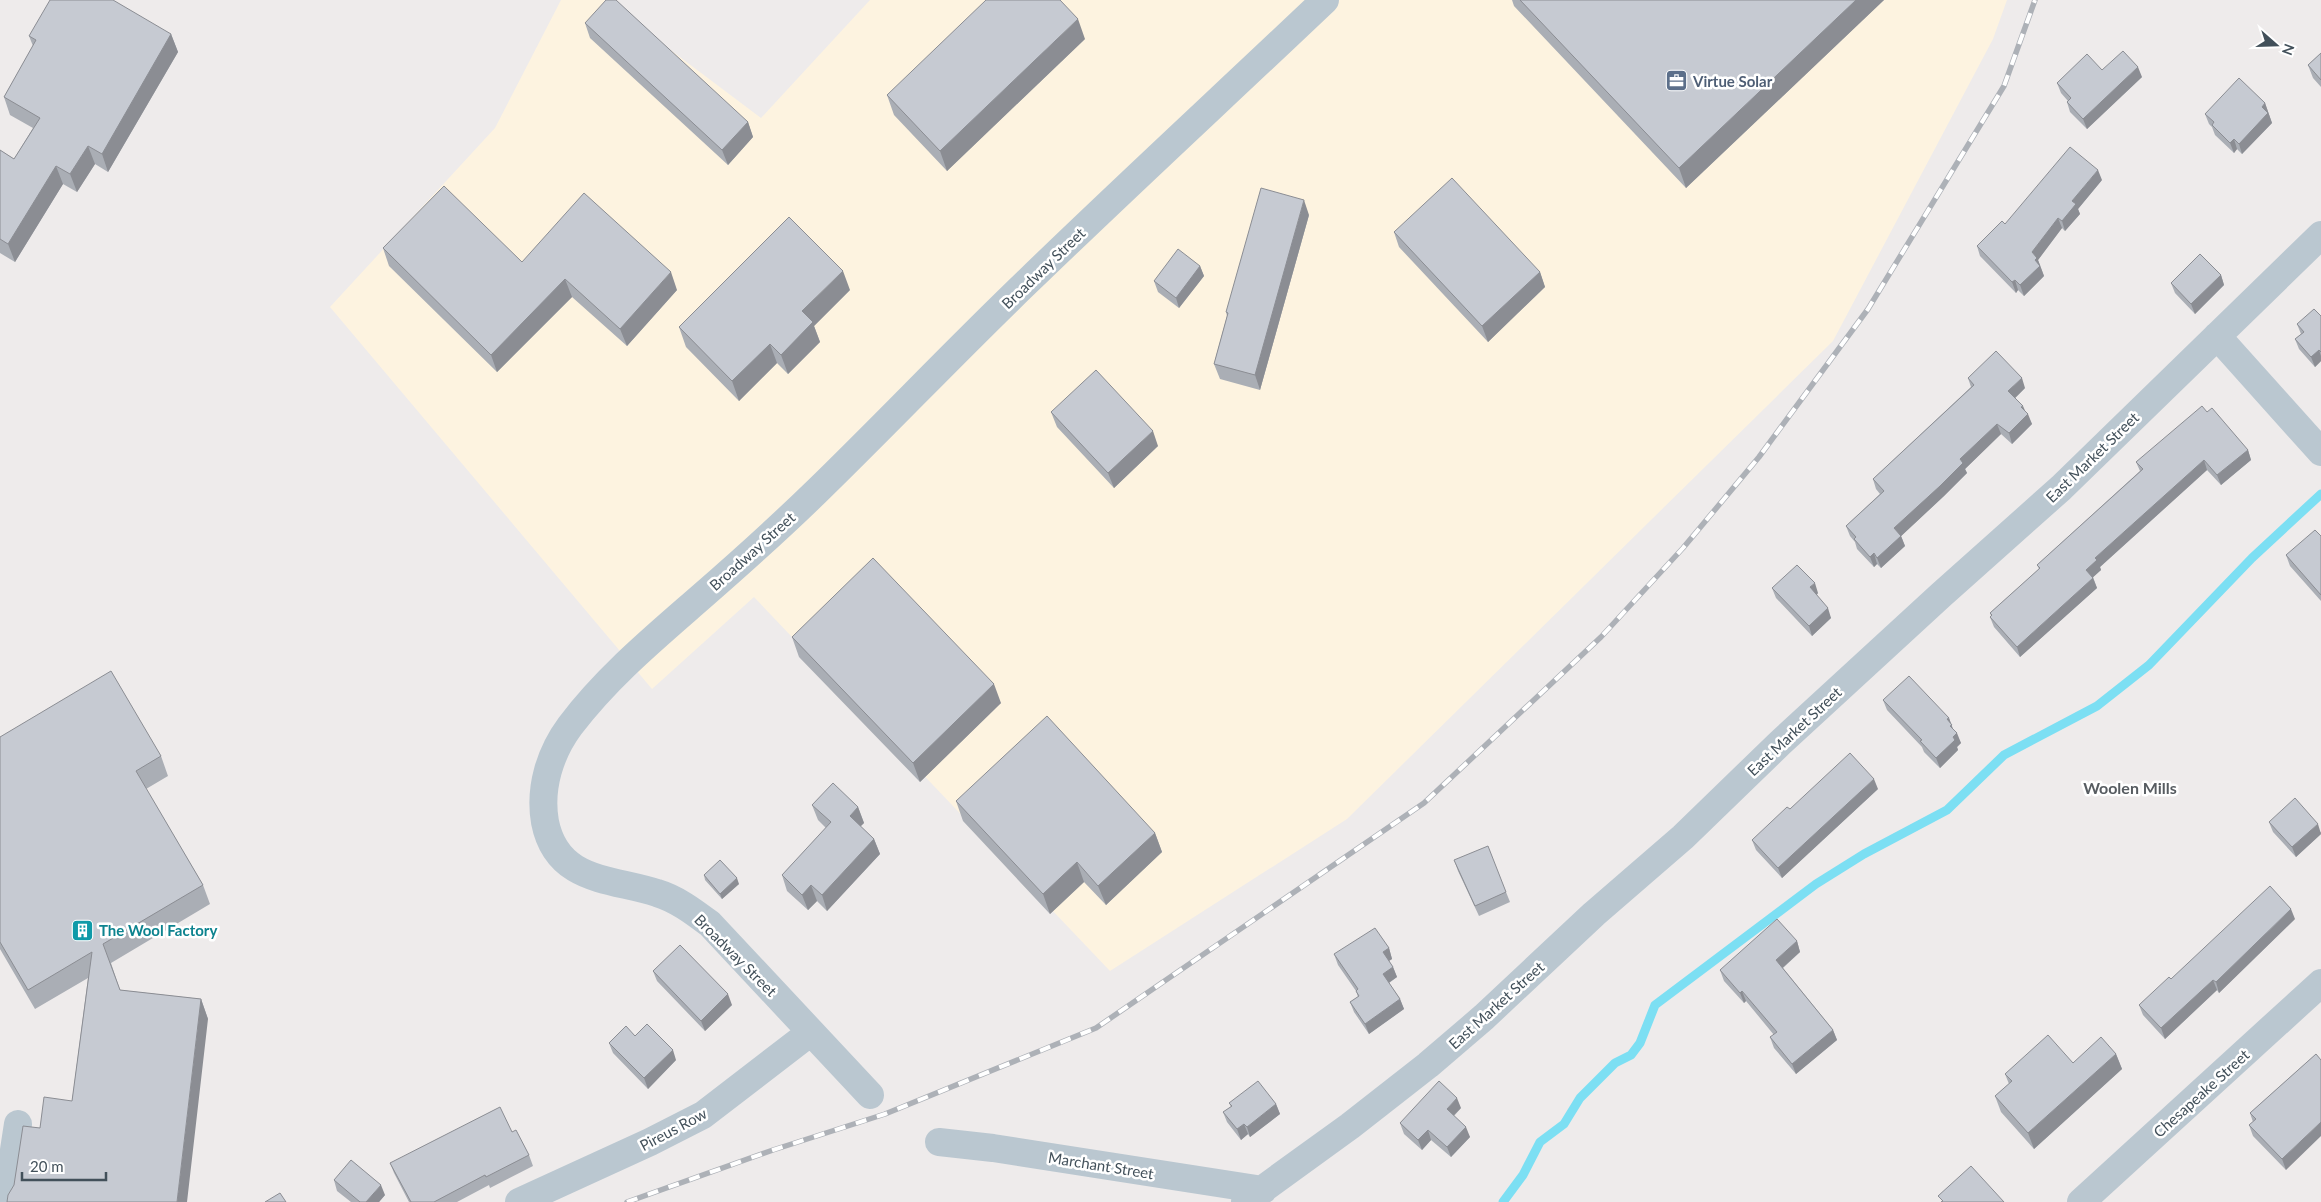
<svg xmlns="http://www.w3.org/2000/svg" width="2321" height="1202" viewBox="0 0 2321 1202" font-family="Lato,sans-serif">
  <style>
    .commercial { fill: #fdf3e0 }
    .lines { fill: none; stroke-linecap: round; stroke-linejoin: round }
    .stream { stroke: #7cdff3; stroke-width: 9 }
    .street { stroke: #bac7d0; stroke-width: 28 }
    .rail-casing { stroke: #adb1b7; stroke-width: 5.5 }
    .rail { stroke: #fff; stroke-width: 4; stroke-dasharray: 11; stroke-linecap: butt }
    .wall { fill: #aaaeb5 }
    .shaded-wall { fill: #8b8d93 }
    .building { fill: #c6cad2; stroke: #8b8d93 }
    .labels { text-anchor: middle; dominant-baseline: central; stroke-width: 5; stroke-linejoin: round; paint-order: stroke }
    .service-label { font-size: 15px; font-weight: bold; fill: #4e5e75; stroke: #fff; text-anchor: start }
    .street-label { font-size: 15px; fill: #42505a; stroke: #fff }
    .culture-label { font-size: 15px; font-weight: bold; fill: #0d838f; stroke: #fff; text-anchor: start }
    .neighbourhood-label { font-size: 16px; font-weight: bold; fill: #575c61; stroke: #fff }
  </style>
  <rect width="100%" height="100%" fill="#eeebeb"/>
  <path class="commercial" d="M561 0H604L761 118 870 0H2007L1993 39 1833 341 1347 819 1110 971 754 597 652 689 330 307 495 128Z"/>
  <g class="lines">
    <path class="stream" d="M1503 1202 1523 1175 1540 1142 1564 1124 1580 1098 1615 1063 1631 1055 1640 1043 1655 1005 1816 884 1864 854 1947 810 2004 755 2097 706 2149 665 2252 558 2321 494"/>
    <path class="street" d="M2217 336 2321 452
      M870 1095 710 924C694 912 677 899 657 893 612 878 557 883 545 822 539 788 550 753 570 726 607 677 654 638 701 597 740 563 779 528 816 492 888 422 956 350 1028 281 1126 186 1226 94 1325 0
      M939 1142 993 1148 1263 1190
      M6 1202 18 1124
      M519 1202 650 1142 703 1115 811 1032
      M1245 1202 1350 1126 1428 1065 1484 1017 1594 914 1683 837 1780 743 1941 595 2061 488 2321 235
      M2081 1202 2321 983"/>
    <defs>
      <path id="rail" d="M627 1202 773 1150 885 1114 1096 1028 1424 803 1601 637 1683 548 1759 457 1868 309 2004 86 2035 0"/>
    </defs>
    <use href="#rail" class="rail-casing"/>
    <use href="#rail" class="rail"/>
  </g>
  <path class="wall" d="M1512 0H1884L1686 188 1514 6Z
    M585 23 748 122 753 137 728 165 590 38Z
    M171 34 178 52 108 172 95 164 77 192 63 184 15 262 0 253V150L14 159 33 128 10 115 4 97 33 46 29 36Z
    M1085 39 947 171 894 115 887 95Z
    M2321 53V87L2313 78 2308 65Z
    M2102 70 2142 77 2087 129 2070 112 2067 102 2068 101 2061 93 2057 83Z
    M2265 103 2272 123 2242 154 2237 149 2234 153 2215 135 2212 127 2209 124 2205 114Z
    M2102 180 2078 209 2080 214 2065 231 2062 228 2038 260 2044 276 2024 296 2018 290 2016 293 1980 256 1977 246 2005 224Z
    M1309 215 1260 390 1220 379 1214 364 1227 316 1226 312Z
    M1394 232 1540 272 1545 287 1488 342 1399 247Z
    M383 248 522 262 677 290 627 346 572 297 497 372 389 266Z
    M1200 266 1204 276 1179 308 1158 292 1154 281Z
    M2221 275 2224 285 2195 314 2175 293 2171 283Z
    M850 290 814 326 820 342 788 374 777 363 739 401 686 347 679 327Z
    M2321 316V361L2315 367 2299 349 2295 339 2301 334 2297 324Z
    M1968 378 2025 388 2015 398 2025 411 2032 424 2012 444 2001 434 1965 469 1967 473 1944 496 1901 536 1905 546 1881 568 1877 564 1874 567 1857 549 1855 542 1850 536 1846 526 1880 494 1876 489 1873 479 1971 387Z
    M1051 412 1158 446 1114 488 1057 427Z
    M2207 412 2248 450 2251 460 2221 485 2207 470 2100 567 2101 570 2093 577 2097 588 2020 657 1994 627 1990 617 1991 616 1990 613 2039 569 2037 565 2140 471 2136 462Z
    M2321 536V601L2290 566 2286 555Z
    M1772 588 1818 593 1817 595 1831 618 1812 636 1776 598Z
    M792 637 1001 703 920 782 799 657Z
    M1883 700 1949 718 1953 729 1961 743 1957 747 1958 750 1940 768 1924 752 1922 747 1887 710Z
    M0 737 161 756 168 776 146 789 203 885 210 904 111 963 120 990 201 999 208 1019 14 1185 40 1128 72 1101 88 978 35 1009 0 949Z
    M1878 789 1782 878 1756 850 1752 840 1790 809Z
    M956 801 1155 833 1162 852 1106 905 1084 882 1050 914 963 821Z
    M812 805 858 807 864 823 860 826 874 839 880 854 827 911 817 901 808 910 787 891 782 875 826 828 818 820Z
    M2269 822 2321 832V834L2296 857 2273 832Z
    M1454 860 1506 892 1510 902 1479 916 1458 871Z
    M704 875 739 884 722 899 705 880Z
    M2295 919 2219 993 2217 990 2165 1039 2143 1015 2139 1005 2171 979Z
    M1797 941 1800 952 1783 968 1833 1030 1837 1040 1796 1074 1774 1048 1770 1037 1774 1035 1746 1001 1744 1003 1724 981 1720 970Z
    M1389 948 1392 959 1389 961 1393 967 1397 977 1389 983 1400 999 1404 1009 1369 1034 1354 1012 1350 1002 1358 997 1356 991 1338 965 1334 954Z
    M653 971 732 1005 705 1031 657 981Z
    M609 1043 676 1060 648 1089 613 1053Z
    M2116 1054 2122 1069 2034 1149 2001 1112 1995 1096 2009 1084 2005 1074 2073 1063Z
    M2316 1054 2286 1170 2253 1136 2249 1125 2253 1122 2250 1113Z
    M1229 1103 1276 1104 1280 1114 1250 1137 1248 1134 1241 1140 1227 1122 1223 1112 1231 1107Z
    M1461 1108 1454 1116 1470 1137 1451 1157 1431 1140 1422 1150 1404 1134 1400 1123Z
    M512 1132 529 1155 533 1166 490 1188 489 1185 457 1202H409L394 1173 390 1163Z
    M334 1180 385 1195 379 1202H351L337 1191Z"/>
  <path class="shaded-wall" d="M1856 0H1884L1686 188 1679 168Z
    M1078 19 1085 39 947 171 940 151Z
    M171 34 178 52 108 172 102 154Z
    M2138 67 2142 77 2087 129 2083 119Z
    M2265 103 2272 123 2242 154 2239 144 2262 107Z
    M748 122 753 137 728 165 722 150Z
    M2234 139 2237 149 2234 153 2230 143Z
    M88 146 95 164 77 192 70 174Z
    M56 166 63 184 15 262 8 244Z
    M2098 170 2102 180 2078 209 2080 214 2065 231 2062 221 2072 201Z
    M1304 200 1309 215 1260 390 1255 375Z
    M2058 218 2062 228 2038 260 2044 276 2024 296 2020 285 2032 252Z
    M1200 266 1204 276 1179 308 1176 298Z
    M843 271 850 290 814 326 820 342 788 374 781 355 802 311Z
    M671 272 677 290 627 346 620 329Z
    M1540 272 1545 287 1488 342 1482 326Z
    M2221 275 2224 285 2195 314 2191 304Z
    M565 279 572 297 497 372 491 355Z
    M2015 280 2018 290 2016 293 2012 282Z
    M770 344 777 363 739 401 732 381Z
    M2319 350 2321 356V361L2315 367 2311 357Z
    M2022 378 2025 388 2012 401 2008 391Z
    M2023 406 2027 415 2028 414 2032 424 2012 444 2009 433 2021 407Z
    M1997 424 2001 434 1965 469 1967 473 1944 496 1898 539 1894 528 1960 459Z
    M1153 431 1158 446 1114 488 1108 473Z
    M2248 450 2251 460 2221 485 2217 475Z
    M2204 460 2207 470 2100 567 2101 570 2090 580 2086 570 2095 558Z
    M1901 536 1905 546 1881 568 1877 558Z
    M1874 553 1877 564 1874 567 1870 557Z
    M2093 578 2097 588 2020 657 2017 647Z
    M1815 583 1818 593 1814 597 1810 587Z
    M1828 608 1831 618 1812 636 1809 626Z
    M994 684 1001 703 920 782 913 763Z
    M1949 718 1955 735 1957 733 1961 743 1957 747 1958 750 1940 768 1936 758 1953 737 1947 719Z
    M1874 779 1878 789 1782 878 1778 868Z
    M858 807 864 823 855 832 850 816Z
    M2318 824 2321 834 2296 857 2292 847Z
    M1155 833 1162 852 1106 905 1098 886Z
    M874 839 880 854 827 911 822 895Z
    M1077 862 1084 882 1050 914 1043 894Z
    M737 878 739 884 722 899 720 894Z
    M811 885 817 901 808 910 802 895Z
    M2291 909 2295 919 2219 993 2216 982Z
    M1797 941 1800 952 1780 970 1776 960Z
    M1389 948 1392 959 1387 962 1383 952Z
    M1393 967 1397 977 1387 984 1383 974Z
    M2213 980 2217 990 2165 1039 2161 1028Z
    M1742 991 1746 1001 1744 1003 1740 993Z
    M728 994 732 1005 705 1031 701 1021Z
    M201 999 208 1019 187 1202H177Z
    M1400 999 1404 1009 1369 1034 1365 1024Z
    M1833 1030 1837 1040 1796 1074 1792 1064Z
    M673 1050 676 1060 648 1089 644 1078Z
    M2116 1054 2122 1069 2034 1149 2028 1133Z
    M1457 1098 1461 1108 1450 1119 1447 1109Z
    M1276 1104 1280 1114 1250 1137 1247 1127Z
    M2321 1122V1136L2286 1170 2282 1159Z
    M1244 1124 1248 1134 1241 1140 1237 1129Z
    M1466 1127 1470 1137 1451 1157 1447 1147Z
    M1428 1130 1431 1140 1422 1150 1418 1140Z
    M381 1185 385 1195 379 1202H366Z"/>
  <path class="building" d="M50 0H113L171 34 102 154 88 146 70 174 56 166 8 244 0 239V150L14 159 40 118 4 97 36 40 29 36Z
    M606 0H616L748 122 722 150 585 23Z
    M986 0H1060L1078 19 940 151 887 95Z
    M1520 0H1856L1679 168Z
    M2123 51 2138 67 2083 119 2067 102 2071 98 2057 83 2087 54 2102 70Z
    M2321 53V80L2308 65Z
    M2239 78 2265 103 2262 107 2268 113 2239 144 2234 139 2230 143 2212 125 2214 122 2205 114Z
    M2070 147 2098 170 2072 201 2076 204 2062 221 2058 218 2032 252 2037 258 2035 260 2040 266 2020 285 2015 280 2012 282 1977 246 2002 221 2005 224Z
    M1452 178 1540 272 1482 326 1394 232Z
    M444 186 522 262 584 193 671 272 620 329 565 279 491 355 383 248Z
    M1261 188 1304 200 1255 375 1214 364 1228 313 1226 312Z
    M789 217 843 271 802 311 813 322 781 355 770 344 732 381 679 327Z
    M1178 249 1200 266 1176 298 1154 281Z
    M2200 254 2221 275 2191 304 2171 283Z
    M2314 309 2321 316V352L2319 350 2311 357 2295 339 2304 332 2297 324Z
    M1996 351 2022 378 2008 391 2023 406 2021 407 2028 414 2009 433 1997 424 1960 459 1963 463 1940 486 1894 528 1901 536 1877 558 1874 553 1870 557 1854 539 1856 537 1846 526 1884 491 1873 479 1974 385 1968 378Z
    M1096 370 1153 431 1108 473 1051 412Z
    M2202 406 2207 412 2212 408 2248 450 2217 475 2204 460 2095 558 2097 560 2086 570 2093 578 2017 647 1990 617 1992 615 1990 613 2040 568 2037 565 2143 469 2136 462Z
    M2315 530 2321 536V595L2286 555Z
    M873 558 994 684 913 763 792 637Z
    M1797 565 1815 583 1810 587 1828 608 1809 626 1772 588Z
    M111 671 161 756 136 771 203 885 103 944 120 990 201 999 177 1202H7L8 1195 14 1185 23 1126 40 1128 44 1097 72 1101 92 952 28 990 0 942V737Z
    M1909 676 1949 718 1947 719 1952 725 1950 726 1957 733 1953 737 1955 740 1936 758 1920 741 1922 740 1883 700Z
    M1047 716 1155 833 1098 886 1077 862 1043 894 956 801Z
    M1850 753 1874 779 1778 868 1752 840 1787 807 1790 809Z
    M833 783 858 807 850 816 874 839 822 895 811 885 802 895 782 875 831 822 812 805Z
    M2295 798 2318 824 2292 847 2269 822Z
    M1488 846 1506 892 1475 906 1454 860Z
    M720 860 737 878 720 894 704 875Z
    M2270 886 2291 909 2216 982 2213 980 2161 1028 2139 1005 2169 977 2171 979Z
    M1777 919 1797 941 1776 960 1833 1030 1792 1064 1770 1037 1777 1032 1742 991 1740 993 1720 970Z
    M1375 928 1389 948 1383 952 1393 967 1383 974 1400 999 1365 1024 1350 1002 1359 996 1356 991 1358 989 1334 954Z
    M680 945 728 994 701 1021 653 971Z
    M647 1024 673 1050 644 1078 609 1043 626 1026 635 1036Z
    M2048 1035 2073 1063 2101 1037 2116 1054 2028 1133 1995 1096 2012 1081 2005 1074Z
    M2316 1054 2321 1060V1122L2282 1159 2249 1125 2256 1119 2250 1113Z
    M1258 1081 1276 1104 1247 1127 1244 1124 1237 1129 1223 1112 1232 1106 1229 1103Z
    M1439 1081 1457 1098 1447 1109 1466 1127 1447 1147 1428 1130 1418 1140 1400 1123Z
    M500 1107 512 1132 516 1130 529 1155 486 1177 485 1175 434 1202H411L390 1163Z
    M351 1160 381 1185 366 1202H360L334 1180Z
    M1971 1166 2004 1202H1941L1943 1201 1938 1196Z
    M280 1193 286 1202H265Z"/>
  <defs>
    <symbol id="office-square" viewBox="-11 -11 22 22"><rect x="-9" y="-9" width="18" height="18" rx="4" fill="#5c6f8a" stroke="#fff"/><path d="M-6-3h4V-5.5h4V-3h4V5H-6ZM-1-4.5V-3h2v-1.5ZM-6 0V1H6V0Z" fill="#fff"/></symbol>
    <symbol id="building-square" viewBox="-11 -11 22 22"><rect x="-9" y="-9" width="18" height="18" rx="4" fill="#0f9aa8" stroke="#fff"/><path d="M-4-6H4V6H1V3H-1V6H-4ZM-2.5-4.3h1.7v1.8h-1.7ZM.8-4.3h1.7v1.8H.8ZM-2.5-1h1.7V.8h-1.7ZM.8-1h1.7V.8H.8Z" fill="#fff"/></symbol>
  </defs>
  <g fill-rule="evenodd">
    <use href="#office-square" x="1664" y="68" width="25" height="25"/>
    <use href="#building-square" x="70" y="918" width="25" height="25"/>
  </g>
  <g class="labels">
    <g class="service-label">
      <text x="1693" y="81">Virtue Solar</text>
    </g>
    <g class="street-label">
      <text transform="translate(1043 268) rotate(-44)">Broadway Street</text>
      <text transform="translate(2092 457) rotate(-44)">East Market Street</text>
      <text transform="translate(752 551) rotate(-42)">Broadway Street</text>
      <text transform="translate(1794 731) rotate(-43)">East Market Street</text>
      <text transform="translate(736 955) rotate(45)">Broadway Street</text>
      <text transform="translate(1496 1005) rotate(-42)">East Market Street</text>
      <text transform="translate(2201 1093) rotate(-42)">Chesapeake Street</text>
      <text transform="translate(673 1129) rotate(-28)">Pireus Row</text>
      <text transform="translate(1101 1165) rotate(9)">Marchant Street</text>
    </g>
    <g class="culture-label">
      <text x="99" y="930">The Wool Factory</text>
    </g>
    <g class="neighbourhood-label">
      <text x="2130" y="787">Woolen Mills</text>
    </g>
  </g>
  <g transform="translate(2276 45) rotate(110)" stroke="#ffffff" stroke-width="4" paint-order="stroke">
  <path d="M0-4L9 19L0 12L-9 19Z" fill="#42505a"/>
  <text y="-8" font-size="14" font-weight="bold" text-anchor="middle" fill="#42505a">N</text>
  </g>
  <path d="M22 1172v8h84v-8" fill="none" stroke="#42505a" stroke-width="2.5"/>
  <text x="30" y="1172" font-size="15" fill="#42505a" stroke="#ffffff" stroke-width="4" paint-order="stroke">20 m</text>
</svg>
